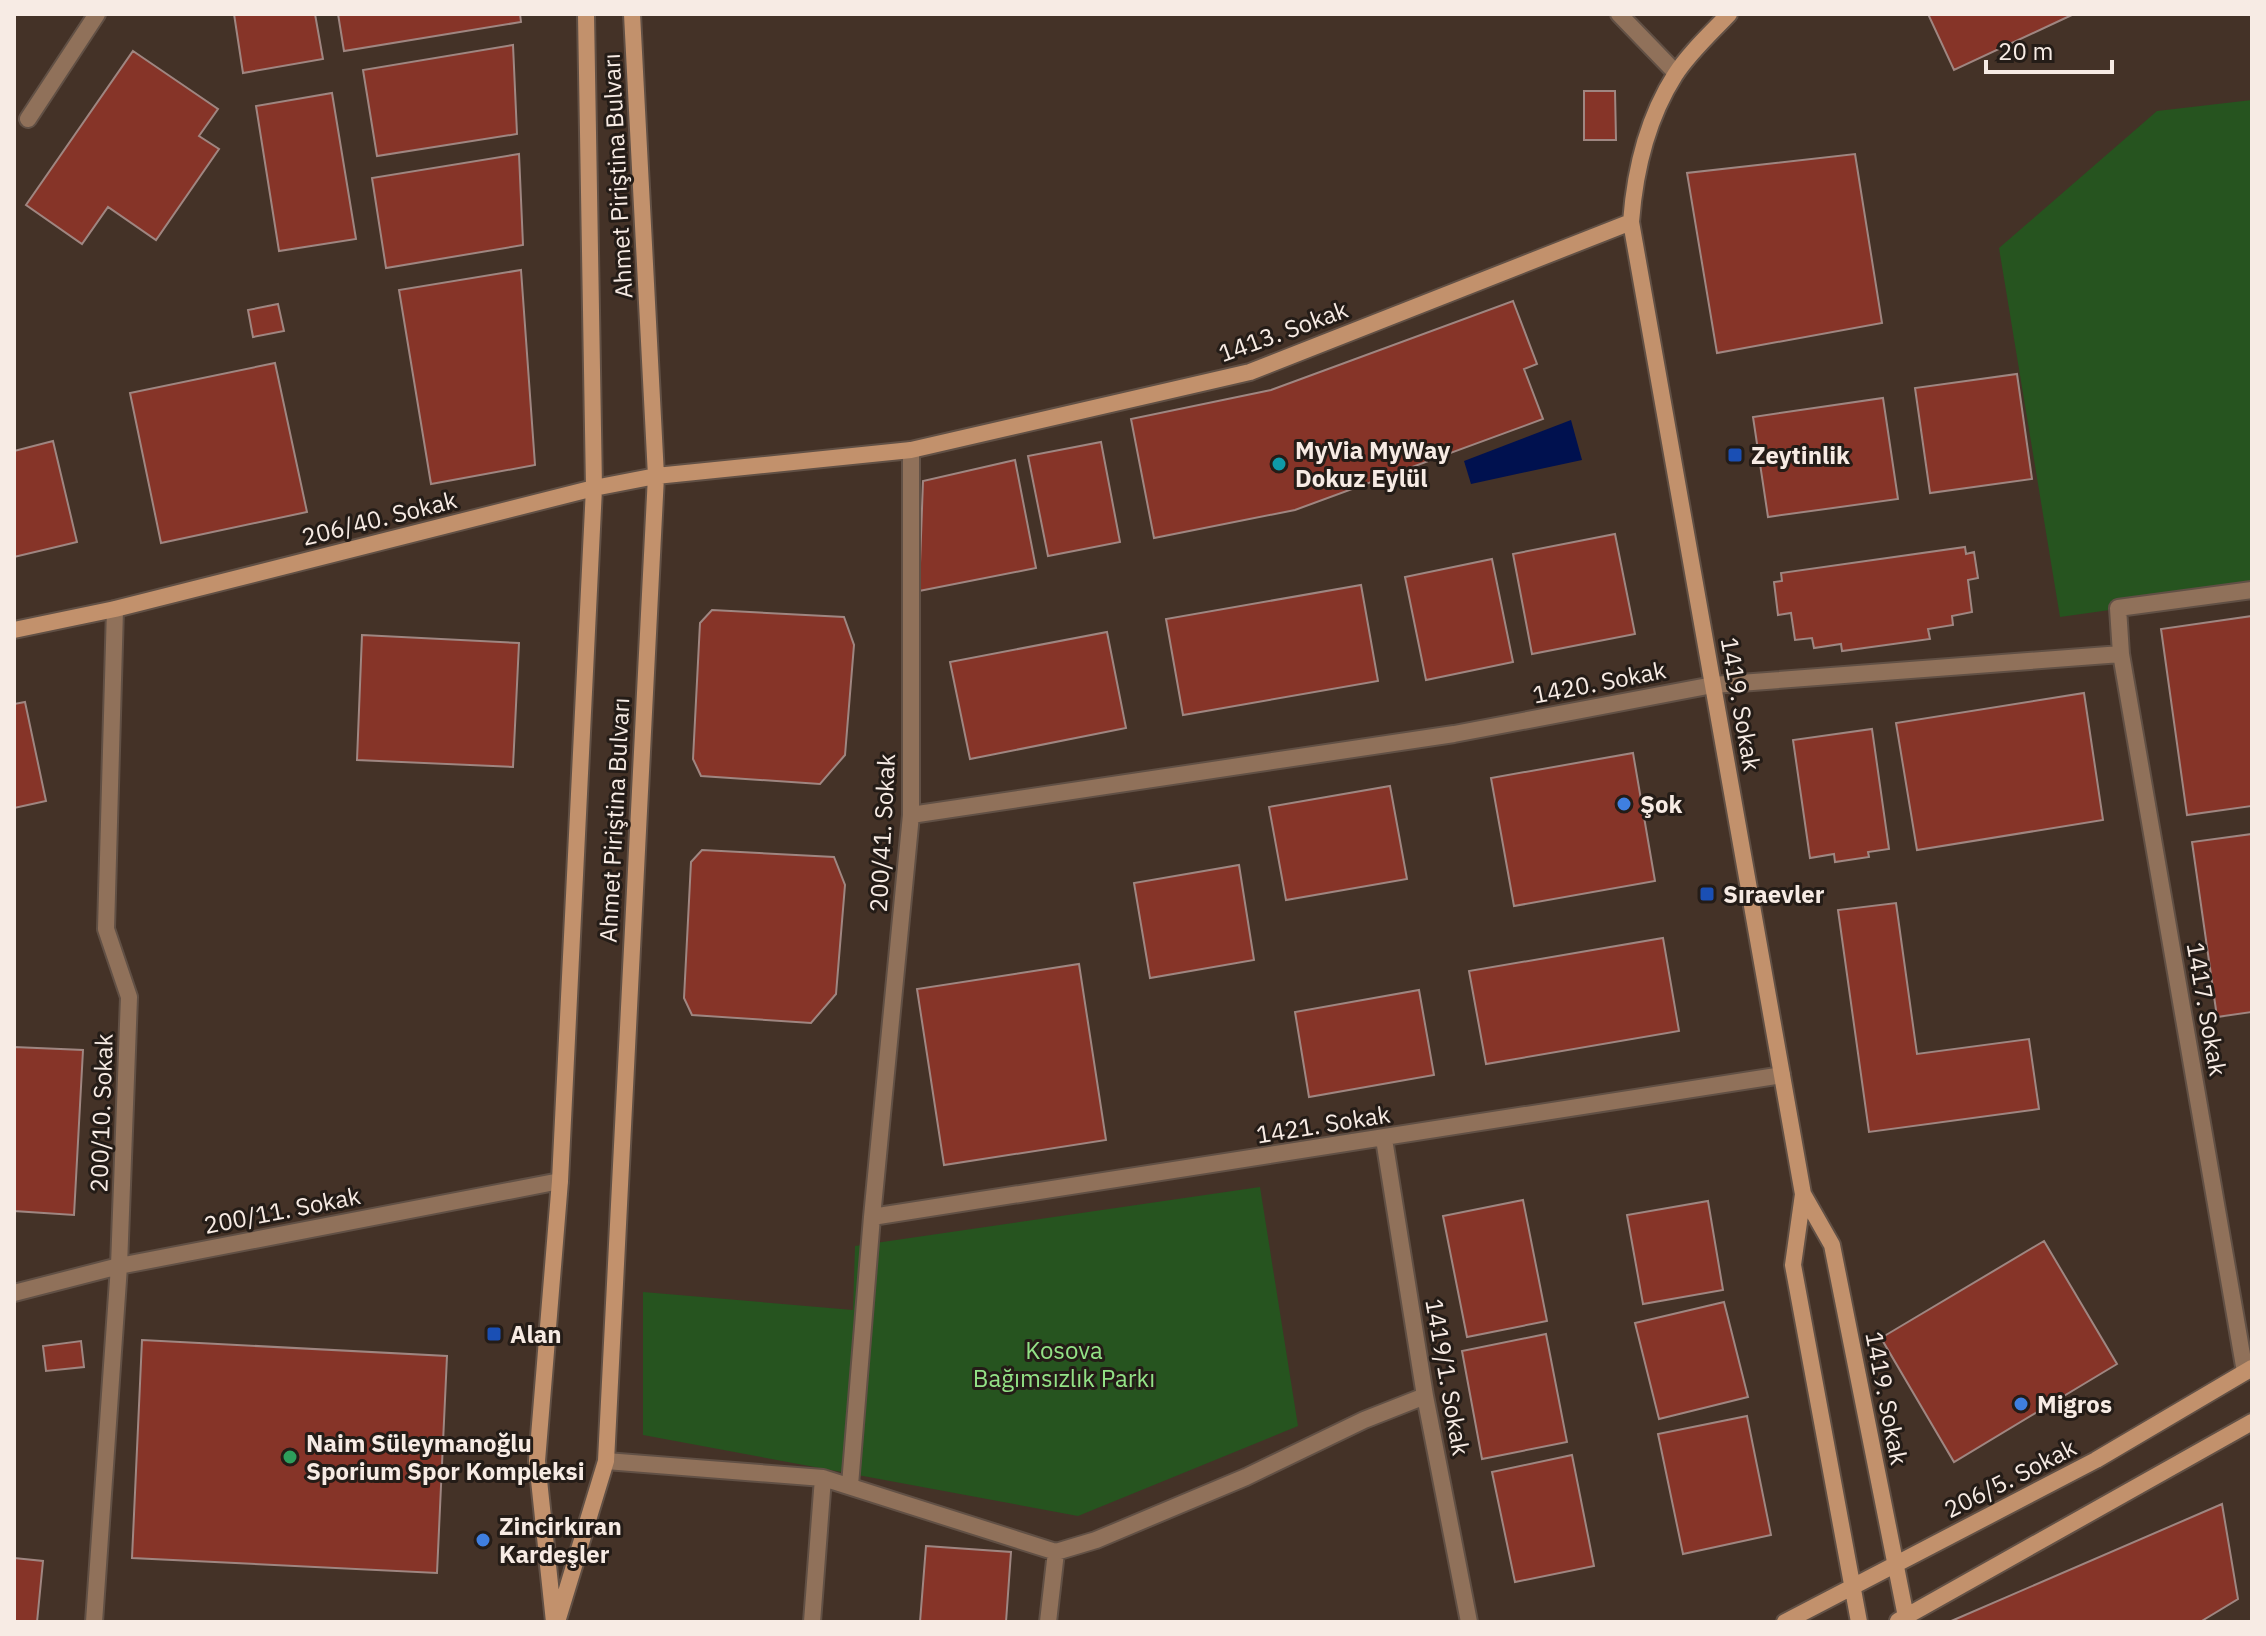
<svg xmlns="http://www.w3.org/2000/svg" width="2266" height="1636" viewBox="0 0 2266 1636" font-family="'IBM Plex Sans',sans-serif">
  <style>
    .green { fill: #26541f }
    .water { fill: #00114f }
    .building { fill: #863428; stroke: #9f8681; stroke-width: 2 }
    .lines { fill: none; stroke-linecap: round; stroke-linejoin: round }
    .street-casing { stroke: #615045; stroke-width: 20 }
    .secondary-casing { stroke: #615045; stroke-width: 20 }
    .street { stroke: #90715a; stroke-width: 16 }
    .secondary { stroke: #c2916c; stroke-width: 16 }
    .transit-dot { fill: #1a4fb4; stroke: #241c17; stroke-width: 3 }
    .culture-dot { fill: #0f9aa8; stroke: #241c17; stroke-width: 3 }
    .shop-dot { fill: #3f7fe0; stroke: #241c17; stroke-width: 3 }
    .leisure-dot { fill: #2e9e5b; stroke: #241c17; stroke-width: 3 }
    .labels { text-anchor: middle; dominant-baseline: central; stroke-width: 6; stroke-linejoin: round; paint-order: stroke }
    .street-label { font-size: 24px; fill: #f7ebe4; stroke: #241c17 }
    .poi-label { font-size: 24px; font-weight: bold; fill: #f7ebe4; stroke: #241c17; text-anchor: start }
    .park-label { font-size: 24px; fill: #93e286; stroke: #241c17 }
  </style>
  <rect width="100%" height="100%" fill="#443227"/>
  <path class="green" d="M2252 100V590L2060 617 1999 248 2157 111Z
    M1260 1187 1298 1426 1078 1516 643 1435V1292L853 1310 855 1246Z"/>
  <path class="water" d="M1571 420 1582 460 1471 484 1464 461Z"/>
  <path class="building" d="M234 14H315L323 59 243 73Z
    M338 14H520L521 22 344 51Z
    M1928 14H2074L1954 70Z
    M513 45 517 134 377 156 363 70Z
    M133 51 218 109 199 136 219 149 156 240 108 207 82 244 26 205Z
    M1584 91H1615L1616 140H1584Z
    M332 93 356 239 279 251 256 106Z
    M519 154 523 245 386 268 372 178Z
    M1855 154 1882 323 1717 353 1687 173Z
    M521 270 535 465 431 484 399 290Z
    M1513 301 1537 364 1524 369 1543 419 1295 510 1154 538 1131 419 1271 390Z
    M278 304 284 331 253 337 248 310Z
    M275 363 307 512 161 543 130 393Z
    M2017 374 2032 479 1930 493 1915 388Z
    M1883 398 1898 499 1768 517 1753 417Z
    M53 441 77 542 14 557V451Z
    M1101 442 1120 542 1048 556 1028 456Z
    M1015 460 1036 568 919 591 923 481Z
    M1615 534 1635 634 1532 654 1513 554Z
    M1965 547 1966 554 1974 552 1978 578 1968 580 1972 612 1952 616 1953 625 1928 629 1930 639 1842 651 1841 644 1814 648 1812 638 1795 640 1791 613 1778 615 1774 582 1782 581 1781 573Z
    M1492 559 1513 662 1426 680 1405 577Z
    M1361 585 1378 681 1183 715 1166 619Z
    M712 610 844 617 854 645 845 755 820 784 701 776 693 759 700 623Z
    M2252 616V806L2187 815 2161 629Z
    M1107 632 1126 728 970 759 950 662Z
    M362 635 519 643 513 767 357 760Z
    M2084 693 2103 820 1917 850 1896 723Z
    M25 702 46 801 14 808V704Z
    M1872 729 1889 849 1868 852 1869 857 1835 862 1834 854 1810 858 1793 740Z
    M1633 753 1655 881 1514 906 1491 778Z
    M1390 786 1407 879 1286 900 1269 807Z
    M2252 834V1012L2217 1017 2192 842Z
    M702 850 834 857 845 885 836 994 811 1023 692 1015 684 998 691 862Z
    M1239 865 1254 960 1150 978 1134 883Z
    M1896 903 1917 1054 2029 1039 2039 1109 1869 1132 1838 910Z
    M1663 938 1679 1031 1486 1064 1469 971Z
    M1079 964 1106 1140 944 1165 917 989Z
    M1419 990 1434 1075 1309 1097 1295 1012Z
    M14 1047 83 1050 74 1215 14 1211Z
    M1523 1200 1547 1321 1467 1337 1443 1216Z
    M1708 1201 1723 1290 1643 1304 1627 1215Z
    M2044 1241 2117 1364 1954 1462 1881 1338Z
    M1724 1302 1748 1397 1659 1419 1635 1323Z
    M1546 1334 1567 1442 1482 1459 1462 1351Z
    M142 1340 447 1356 437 1573 132 1558Z
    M81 1341 84 1367 46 1371 43 1346Z
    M1747 1416 1771 1535 1683 1554 1658 1434Z
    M1572 1455 1594 1566 1515 1582 1492 1472Z
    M2222 1504 2238 1599 2200 1622H1949Z
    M926 1546 1011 1552 1006 1622H920Z
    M14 1558 43 1561 37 1622H14Z"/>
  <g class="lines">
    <defs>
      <path id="street" d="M1619 14 1676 73
        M28 119 97 14
        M911 815 1454 734 1713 685 2121 654
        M1384 1139 1425 1396 1469 1622
        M872 1217 1782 1075
        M14 1293 119 1266 560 1181
        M2245 1372 2121 654 2118 608 2252 590
        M606 1461 823 1478 1056 1552 1096 1540 1246 1477 1364 1420 1425 1396
        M850 1485 872 1217 911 815V450
        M94 1622 119 1266 129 997 106 929 115 609
        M812 1622 823 1478
        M1048 1622 1056 1552"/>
      <path id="secondary" d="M1729 14C1711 33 1689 53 1675 75 1647 119 1635 169 1631 222L1803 1194 1793 1265 1859 1622
        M14 630 115 609 594 488 656 476 911 450 1250 372 1631 222
        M1803 1194 1832 1245 1907 1622
        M1898 1621 2252 1422
        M554 1622 537 1461 560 1181 594 488 586 14
        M557 1622 606 1461 656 476 632 14
        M1785 1622 2096 1460 2252 1368"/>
    </defs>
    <use href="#street" class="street-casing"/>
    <use href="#secondary" class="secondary-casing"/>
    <use href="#street" class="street"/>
    <use href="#secondary" class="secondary"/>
  </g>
  <g class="transit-dot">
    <rect x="1727" y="447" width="16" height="16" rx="4"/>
    <rect x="1699" y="886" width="16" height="16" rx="4"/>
    <rect x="486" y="1326" width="16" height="16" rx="4"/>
  </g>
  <circle class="culture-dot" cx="1279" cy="464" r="8"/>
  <g class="shop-dot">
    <circle cx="1624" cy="804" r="8"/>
    <circle cx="2021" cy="1404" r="8"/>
    <circle cx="483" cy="1540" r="8"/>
  </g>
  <circle class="leisure-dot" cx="290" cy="1457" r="8"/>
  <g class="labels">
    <g class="street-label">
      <text transform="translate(617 176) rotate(-93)">Ahmet Piriştina Bulvarı</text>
      <text transform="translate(1283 331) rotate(-20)">1413. Sokak</text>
      <text transform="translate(379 518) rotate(-14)">206/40. Sokak</text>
      <text transform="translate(1599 682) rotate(-11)">1420. Sokak</text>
      <text transform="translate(1741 704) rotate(80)">1419. Sokak</text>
      <text transform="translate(614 820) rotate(-87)">Ahmet Piriştina Bulvarı</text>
      <text transform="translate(882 833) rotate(-87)">200/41. Sokak</text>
      <text transform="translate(2207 1009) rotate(80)">1417. Sokak</text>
      <text transform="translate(101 1113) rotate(-88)">200/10. Sokak</text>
      <text transform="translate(1323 1124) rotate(-9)">1421. Sokak</text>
      <text transform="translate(282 1210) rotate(-11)">200/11. Sokak</text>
      <text transform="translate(1448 1377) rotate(80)">1419/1. Sokak</text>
      <text transform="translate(1887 1398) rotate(79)">1419. Sokak</text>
      <text transform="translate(2010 1478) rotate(-27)">206/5. Sokak</text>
    </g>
    <g class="poi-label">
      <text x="1295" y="450">MyVia MyWay<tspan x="1295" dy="28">Dokuz Eylül</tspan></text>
      <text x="1751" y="455">Zeytinlik</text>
      <text x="1640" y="804">Şok</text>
      <text x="1723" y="894">Sıraevler</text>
      <text x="510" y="1334">Alan</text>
      <text x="2037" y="1404">Migros</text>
      <text x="306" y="1443">Naim Süleymanoğlu<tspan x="306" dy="28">Sporium Spor Kompleksi</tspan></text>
      <text x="499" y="1526">Zincirkıran<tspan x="499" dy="28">Kardeşler</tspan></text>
    </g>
    <g class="park-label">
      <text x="1064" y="1350">Kosova<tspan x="1064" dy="28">Bağımsızlık Parkı</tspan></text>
    </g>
  </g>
  <rect width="2266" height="1636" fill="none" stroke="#f7ebe4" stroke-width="32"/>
  <path d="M1986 60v12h126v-12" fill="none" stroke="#f7ebe4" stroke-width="4"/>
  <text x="1998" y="60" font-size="24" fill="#f7ebe4" stroke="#241c17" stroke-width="6" paint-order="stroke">20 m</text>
</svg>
